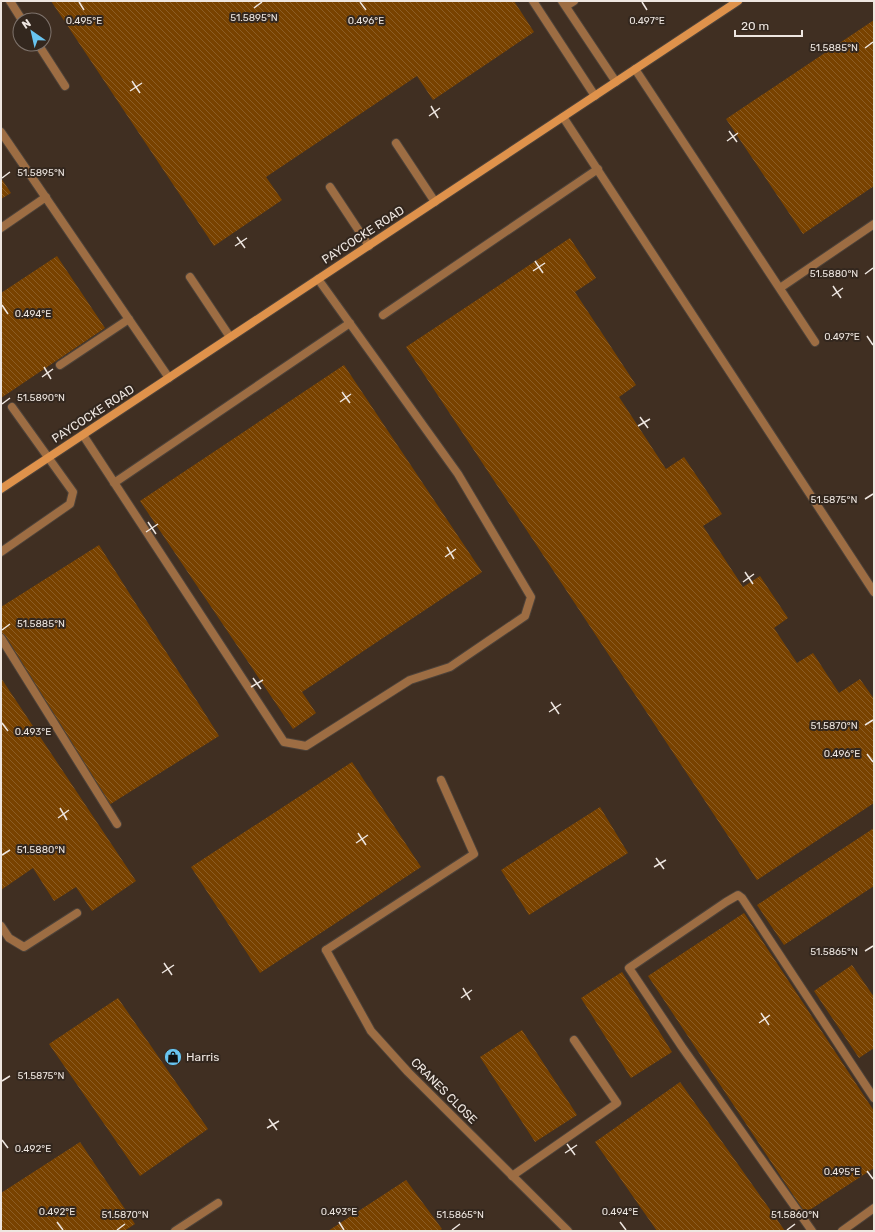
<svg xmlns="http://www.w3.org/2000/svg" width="875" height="1232" viewBox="0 0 875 1232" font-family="Rubik,sans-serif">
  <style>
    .built { fill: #402f22; fill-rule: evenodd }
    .building { fill: url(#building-back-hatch) }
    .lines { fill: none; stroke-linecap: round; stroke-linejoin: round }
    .lane-casing { stroke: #4d4239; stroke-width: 10 }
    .street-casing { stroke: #4d4239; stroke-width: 10 }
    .secondary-casing { stroke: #4d4239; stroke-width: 10 }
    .lane { stroke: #9d6d43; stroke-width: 8 }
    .street { stroke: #9d6d43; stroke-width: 8 }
    .secondary { stroke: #df924b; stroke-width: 8 }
    .ticks { fill: none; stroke: #eee6e0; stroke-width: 1.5 }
    .labels { text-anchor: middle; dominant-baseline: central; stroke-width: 4; stroke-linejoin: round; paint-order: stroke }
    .street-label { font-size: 12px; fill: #eee6e0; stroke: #33271e }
    .poi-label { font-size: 12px; fill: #eee6e0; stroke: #33271e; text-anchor: start }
    .ticks-label { font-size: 10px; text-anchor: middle; fill: #eee6e0; stroke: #33271e; stroke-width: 4; stroke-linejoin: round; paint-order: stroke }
  </style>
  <defs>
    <pattern id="building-back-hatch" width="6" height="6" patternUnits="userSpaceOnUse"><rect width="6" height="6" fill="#784200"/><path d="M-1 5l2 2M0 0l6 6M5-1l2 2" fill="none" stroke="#8c5d25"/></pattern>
  </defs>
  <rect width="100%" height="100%" fill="#33271e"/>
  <path class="built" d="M1 1H874V1231H1ZM20 20H44V44H20Z"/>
  <path class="building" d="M51 1H514L534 32 433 100 417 76 266 177 282 200 214 246Z
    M874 20V186L803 234 726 119Z
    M1 178 11 193 1 199Z
    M570 238 596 278 575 292 636 385 619 397 666 469 684 457 722 514 703 526 743 587 760 576 788 618 774 628 797 663 813 653 839 693 860 679 874 699V803L757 880 406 347Z
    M57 256 105 328 1 398V293Z
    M344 365 482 572 302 692 316 713 293 729 140 501Z
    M99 545 219 736 109 805 1 634V607Z
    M1 678 136 881 92 911 76 887 54 901 33 868 1 890Z
    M352 762 421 867 260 973 191 867Z
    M600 807 628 853 529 915 501 870Z
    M874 828V886L784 945 757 905Z
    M744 913 874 1111V1168L805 1213 648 976Z
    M852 965 874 997V1048L859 1058 814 991Z
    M622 972 672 1052 631 1078 581 998Z
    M118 998 208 1129 140 1176 49 1044Z
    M522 1030 577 1115 535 1142 480 1057Z
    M680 1082 785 1231H657L595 1142Z
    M80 1142 135 1224 124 1231H1V1193Z
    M406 1180 442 1229 439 1231H328Z"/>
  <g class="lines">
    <defs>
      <path id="lane" d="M10 1 22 20
        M533 1 595 96
        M562 1 616 82
        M566 6 574 1
        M38 44 65 86
        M635 69 815 342
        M563 117 874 592
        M1 132 169 378
        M396 143 435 202
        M330 187 369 246
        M1 228 46 197
        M190 277 230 337
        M780 288 874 224
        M383 315 598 169
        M60 365 129 319
        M83 435 284 742 306 746 410 680 450 667 525 616 531 597 458 474 318 279
        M114 483 350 323
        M1 552 70 504 73 492 12 407
        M1 638 117 824
        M1 926 9 938 24 947 77 913
        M326 950 474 854 441 780
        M512 1176 617 1103 574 1040
        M175 1231 218 1203
        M812 1231 682 1047 629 968 726 902 738 895 742 898 874 1098
        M842 1231 874 1208"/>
      <path id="street" d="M326 950 371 1031 408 1072 568 1231"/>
      <path id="secondary" d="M1 489 738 1"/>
    </defs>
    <use href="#lane" class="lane-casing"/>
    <use href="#street" class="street-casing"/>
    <use href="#secondary" class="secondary-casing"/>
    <use href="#lane" class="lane"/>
    <use href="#street" class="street"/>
    <use href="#secondary" class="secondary"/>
  </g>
  <path class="ticks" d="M79 2 84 10M360 2 366 10M642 2 647 10M254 8 262 2M865 48 873 42M132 81 140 93M130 91 142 83M431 106 438 118M429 116 440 108M729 131 737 142M727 141 738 133M2 178 10 172M237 237 245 248M235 246 247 238M535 261 543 273M533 271 545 263M865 274 873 268M833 286 841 298M832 296 843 288M2 305 8 314M867 336 873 345M44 367 51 379M42 377 53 369M342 392 350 403M340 402 351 394M2 404 10 398M640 417 648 428M638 426 650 419M865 499 873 494M148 522 156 534M146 532 158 524M447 547 454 559M445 557 456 549M745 572 753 584M743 582 754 574M2 630 10 624M253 678 261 689M251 687 263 680M551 702 559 714M549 712 561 704M2 723 8 731M865 725 873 720M867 754 873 762M60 808 67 820M58 818 69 810M358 833 366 845M356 843 368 835M2 855 10 850M656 858 664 869M654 867 666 860M865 951 873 946M164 963 172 975M162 973 174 965M463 988 470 1000M461 998 472 990M761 1013 769 1025M759 1023 770 1015M2 1081 10 1076M269 1119 277 1130M267 1128 279 1121M2 1140 8 1148M567 1144 575 1155M565 1153 577 1145M867 1171 873 1179M57 1222 63 1230M339 1222 344 1230M620 1222 626 1230M117 1230 125 1224M452 1230 460 1224M787 1230 795 1224"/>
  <defs>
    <symbol id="shop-disc" viewBox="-11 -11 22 22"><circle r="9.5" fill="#68c4f0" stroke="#33271e"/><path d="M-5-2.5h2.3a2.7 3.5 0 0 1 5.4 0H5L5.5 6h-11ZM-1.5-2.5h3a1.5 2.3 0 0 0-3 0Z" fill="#111"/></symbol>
  </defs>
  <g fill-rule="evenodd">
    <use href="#shop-disc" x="163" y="1047" width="20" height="20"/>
  </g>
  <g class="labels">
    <g class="street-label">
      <text transform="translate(363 235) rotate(-33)">PAYCOCKE ROAD</text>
      <text transform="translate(93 414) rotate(-33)">PAYCOCKE ROAD</text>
      <text transform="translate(444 1091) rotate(45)">CRANES CLOSE</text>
    </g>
    <g class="poi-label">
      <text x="186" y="1057">Harris</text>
    </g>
  </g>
  <g class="ticks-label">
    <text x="254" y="21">51.5895°N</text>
    <text x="84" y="24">0.495°E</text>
    <text x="366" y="24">0.496°E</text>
    <text x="647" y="24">0.497°E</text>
    <text x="834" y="51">51.5885°N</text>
    <text x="41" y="176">51.5895°N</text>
    <text x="834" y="277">51.5880°N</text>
    <text x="33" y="317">0.494°E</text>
    <text x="842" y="340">0.497°E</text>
    <text x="41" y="401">51.5890°N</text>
    <text x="834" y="503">51.5875°N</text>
    <text x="41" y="627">51.5885°N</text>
    <text x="834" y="729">51.5870°N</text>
    <text x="33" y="735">0.493°E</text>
    <text x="842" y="757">0.496°E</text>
    <text x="41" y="853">51.5880°N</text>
    <text x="834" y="955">51.5865°N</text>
    <text x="41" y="1079">51.5875°N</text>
    <text x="33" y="1152">0.492°E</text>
    <text x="842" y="1175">0.495°E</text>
    <text x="57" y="1215">0.492°E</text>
    <text x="339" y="1215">0.493°E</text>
    <text x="620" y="1215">0.494°E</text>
    <text x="125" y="1218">51.5870°N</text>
    <text x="460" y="1218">51.5865°N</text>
    <text x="795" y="1218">51.5860°N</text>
  </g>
  <rect width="875" height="1232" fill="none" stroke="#eee6e0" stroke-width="4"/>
  <g transform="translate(32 32) rotate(326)"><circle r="19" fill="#33271e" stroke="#7e736c"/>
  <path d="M0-3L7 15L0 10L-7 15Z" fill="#68c4f0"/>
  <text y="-6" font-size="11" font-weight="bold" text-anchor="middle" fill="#eee6e0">N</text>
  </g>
  <path d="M735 30v6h67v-6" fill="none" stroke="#eee6e0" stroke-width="2"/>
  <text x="741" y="30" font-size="12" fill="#eee6e0" stroke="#33271e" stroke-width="3" paint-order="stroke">20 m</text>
</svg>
